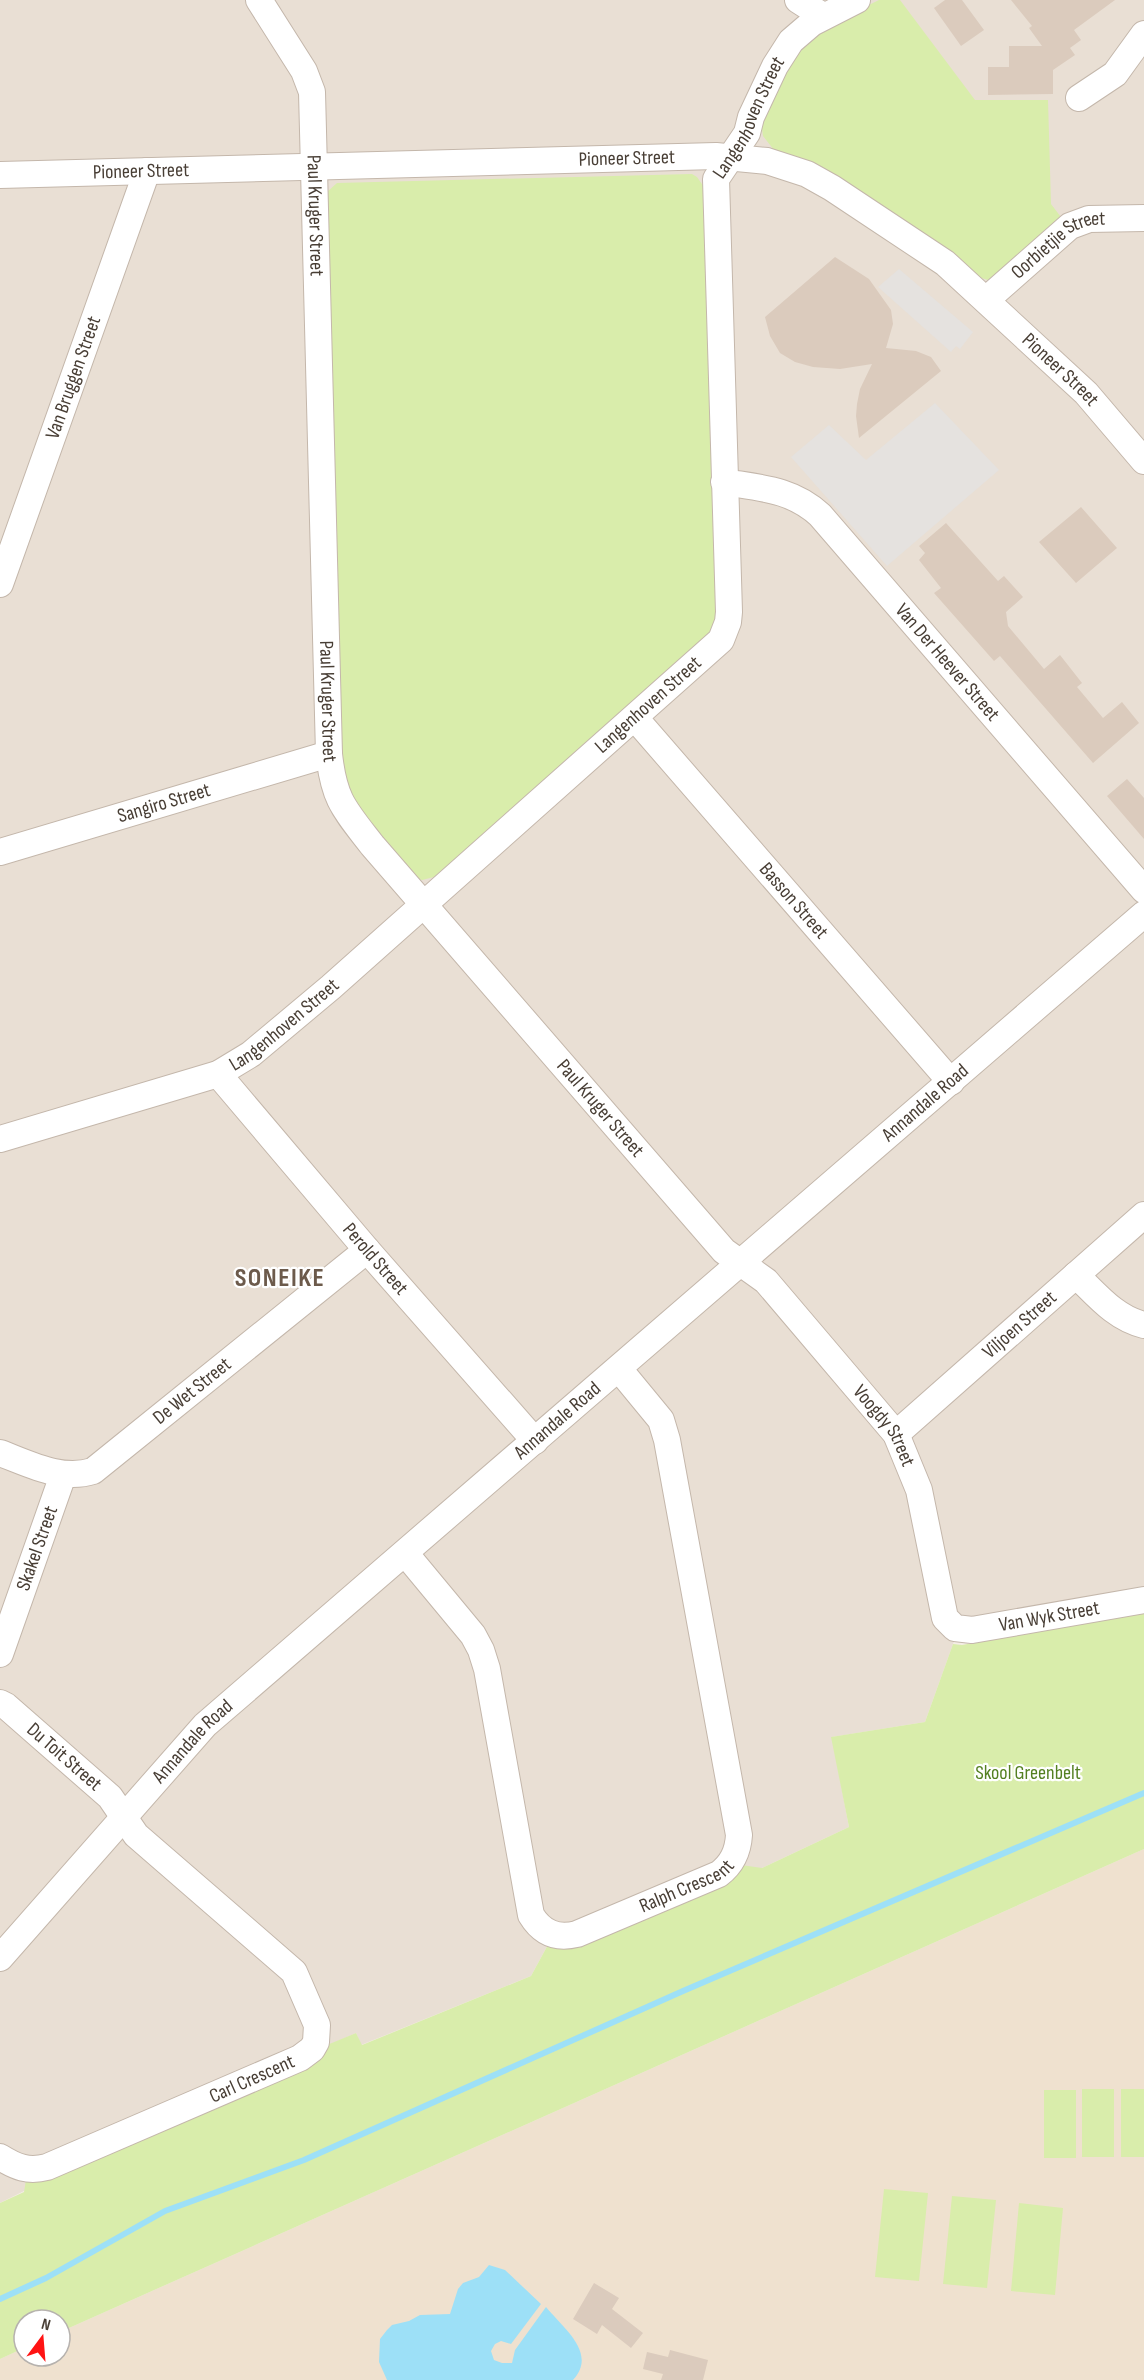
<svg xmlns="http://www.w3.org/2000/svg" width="1144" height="2380" viewBox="0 0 1144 2380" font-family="'Sofia Sans Condensed',sans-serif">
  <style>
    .residential { fill: #e9dfd4 }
    .education { fill: #efe1cf }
    .green { fill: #d9edab }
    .parking { fill: #e5e2df }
    .water { fill: #9de0f7 }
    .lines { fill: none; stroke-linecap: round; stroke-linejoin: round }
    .stream { stroke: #9de0f7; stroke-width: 6 }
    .building { fill: #dbcbbd }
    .minor-casing { stroke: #c4b7ab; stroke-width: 28 }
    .minor { stroke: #fff; stroke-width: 26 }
    .labels { text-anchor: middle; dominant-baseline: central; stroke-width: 4.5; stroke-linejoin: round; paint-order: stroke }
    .street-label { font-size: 20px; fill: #483e35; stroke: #fff }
    .park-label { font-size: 20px; fill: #548022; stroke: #fff }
    .district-label { font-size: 26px; font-weight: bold; letter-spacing: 1.5px; fill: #6c5a4b; stroke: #fff }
  </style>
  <rect width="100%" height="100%" fill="#f5eee6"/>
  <path class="residential" d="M0 0H1144V1605L957 1633 925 1722 832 1737 849 1827 762 1868 550 1941 531 1976 361 2045 356 2033 329 2045 317 2044 0 2203Z"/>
  <path class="education" d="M1144 1849V2380H0V2359L24 2348V2356H60V2332Z"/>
  <path class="green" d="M879 0H900L975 100H1048L1051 204 1064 221 994 279 988 280 975 276 814 165 774 150 763 136 761 122 795 52 822 28Z
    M692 174 697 177 704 187 717 619 706 642 434 877 422 880 416 878 357 810 342 780 327 192 337 183Z
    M1144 1611V1849L60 2332V2320H24V2348L0 2359V2203L24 2192 26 2180 327 2045 356 2033 362 2045 531 1976 550 1941 741 1865 762 1868 849 1827 831 1737 925 1722 953 1644 962 1645Z
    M1082 2089H1114V2157H1082Z
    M1121 2089H1144V2157H1121Z
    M1044 2090H1076V2158H1044Z
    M884 2189 928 2193 919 2281 875 2277Z
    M952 2196 996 2200 987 2288 943 2284Z
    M1019 2203 1063 2208 1055 2295 1011 2291Z"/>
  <path class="parking" d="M899 269 973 332 960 349 956 346 951 352 878 287Z
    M935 403 999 470 887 566 791 457 829 425 866 460Z"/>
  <path class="water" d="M489 2265 505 2270 541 2304 511 2344 501 2341 495 2344 491 2351 494 2360 502 2363H512L515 2350 546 2307C563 2328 598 2353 573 2380H387L379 2362 380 2339 387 2330 392 2325 409 2321 420 2315 450 2314 458 2289 463 2283 479 2277Z"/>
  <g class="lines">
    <path class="stream" d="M0 2299 46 2278 165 2211 304 2160 683 1991 1144 1793"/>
  </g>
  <path class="building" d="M945 0H962L984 30 961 46 934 8Z
    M1011 0H1115L1074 30 1081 40 1070 48 1075 55 1053 70V94L988 95V67H1009V46H1042L1029 28 1032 26Z
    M835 257 869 279 891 310 893 324 886 348 916 351 931 357 941 371 859 438 856 416 857 404 860 389 872 364 840 369 813 367 795 362 780 353 770 336 765 317Z
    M1081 507 1117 548 1076 583 1039 542Z
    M946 523 998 581 1004 576 1023 597 1006 612 1008 626 1044 669 1060 655 1082 683 1077 687 1103 718 1122 702 1139 723 1093 763 1000 656 994 661 934 593 941 588 919 560 925 553 919 546Z
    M1127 779 1144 798V839L1107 796Z
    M594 2283 619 2298 612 2309 643 2333 631 2348 602 2325 597 2334 573 2319Z
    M670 2350 708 2360 703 2380H661L663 2374 643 2369 647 2352 668 2357Z"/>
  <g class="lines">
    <defs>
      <g id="minor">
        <path id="s1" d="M259 0 304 71 312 92 329 754C334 800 344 809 372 845L724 1251 766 1281 896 1434 919 1490 945 1618 955 1628 972 1630 1144 1600"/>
        <path d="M798 0 823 16"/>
        <path d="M1079 98 1115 74 1144 34"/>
        <path id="s2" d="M0 175 716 156 767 161 807 174 832 188 945 263 1086 393 1144 461"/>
        <path id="s3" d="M986 300 1070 226 1089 219 1144 218"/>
        <path id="s4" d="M724 482C760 488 792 489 820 515L1144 890"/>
        <path id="s5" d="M0 584 147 171"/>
        <path id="s6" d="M635 718 951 1082"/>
        <path id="s7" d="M0 852 329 754"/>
        <path id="s8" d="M218 1074 367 1250 535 1441"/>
        <path id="s9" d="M0 1139 218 1074 251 1054 331 987 721 640 728 622 729 612 716 179 747 133 751 117 775 66 791 41 812 23 857 0"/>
        <path d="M1076 1275C1097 1295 1115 1318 1144 1325"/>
        <path id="s10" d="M896 1434 1144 1215"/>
        <path id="s11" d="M0 1453C30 1464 61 1481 93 1471L367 1250"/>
        <path id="s12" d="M405 1553 473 1635 481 1650 487 1669 531 1915C542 1933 557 1939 577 1934L719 1874C732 1864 738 1852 739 1835L667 1440 661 1420 619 1369"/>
        <path id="s13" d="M0 1654 63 1475"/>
        <path id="s14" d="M0 1703 6 1706 110 1797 136 1835 294 1972 317 2025 316 2042 312 2049 300 2058 47 2167C28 2172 16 2167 0 2157"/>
        <path id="s15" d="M0 1958 205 1725 1144 914"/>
      </g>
    </defs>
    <use href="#minor" class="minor-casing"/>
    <use href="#minor" class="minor"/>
  </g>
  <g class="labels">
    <g class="street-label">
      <text stroke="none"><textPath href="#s9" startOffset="1425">Langenhoven Street</textPath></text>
      <text stroke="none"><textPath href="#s2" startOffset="627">Pioneer Street</textPath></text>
      <text stroke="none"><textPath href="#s2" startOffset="141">Pioneer Street</textPath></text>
      <text stroke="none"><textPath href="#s1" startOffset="230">Paul Kruger Street</textPath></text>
      <text stroke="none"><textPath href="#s3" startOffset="93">Oorbietjie Street</textPath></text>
      <text stroke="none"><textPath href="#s2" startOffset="1131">Pioneer Street</textPath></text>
      <text stroke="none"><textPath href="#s5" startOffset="219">Van Bruggen Street</textPath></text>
      <text stroke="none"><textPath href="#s4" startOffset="298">Van Der Heever Street</textPath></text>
      <text stroke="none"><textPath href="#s1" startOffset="716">Paul Kruger Street</textPath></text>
      <text stroke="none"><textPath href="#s9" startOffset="795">Langenhoven Street</textPath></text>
      <text stroke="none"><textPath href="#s7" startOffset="171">Sangiro Street</textPath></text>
      <text stroke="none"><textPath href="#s6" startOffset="242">Basson Street</textPath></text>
      <text stroke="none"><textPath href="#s9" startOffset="310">Langenhoven Street</textPath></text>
      <text stroke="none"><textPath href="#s15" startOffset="1262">Annandale Road</textPath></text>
      <text stroke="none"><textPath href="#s1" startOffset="1220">Paul Kruger Street</textPath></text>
      <text stroke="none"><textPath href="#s8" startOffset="243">Perold Street</textPath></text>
      <text stroke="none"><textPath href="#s10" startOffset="165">Viljoen Street</textPath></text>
      <text stroke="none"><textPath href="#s11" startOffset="224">De Wet Street</textPath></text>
      <text stroke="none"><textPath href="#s15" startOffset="776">Annandale Road</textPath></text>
      <text stroke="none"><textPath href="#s1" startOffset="1648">Voogdy Street</textPath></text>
      <text stroke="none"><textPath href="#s13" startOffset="112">Skakel Street</textPath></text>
      <text stroke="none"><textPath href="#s1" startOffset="1962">Van Wyk Street</textPath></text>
      <text stroke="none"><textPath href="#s15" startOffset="290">Annandale Road</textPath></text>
      <text stroke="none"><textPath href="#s14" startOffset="84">Du Toit Street</textPath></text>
      <text stroke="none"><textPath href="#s12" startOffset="567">Ralph Crescent</textPath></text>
      <text transform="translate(252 2079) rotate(-24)">Carl Crescent</text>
    </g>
    <g class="park-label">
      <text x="1028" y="1773">Skool Greenbelt</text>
    </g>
    <g class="district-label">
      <text x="280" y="1278">SONEIKE</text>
    </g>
  </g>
  <g transform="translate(42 2338) rotate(16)"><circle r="28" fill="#ffffff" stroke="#b6b2ae" stroke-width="1.5"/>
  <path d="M0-4.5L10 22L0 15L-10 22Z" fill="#ff1313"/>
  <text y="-9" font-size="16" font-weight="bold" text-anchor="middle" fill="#483e35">N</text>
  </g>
</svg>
